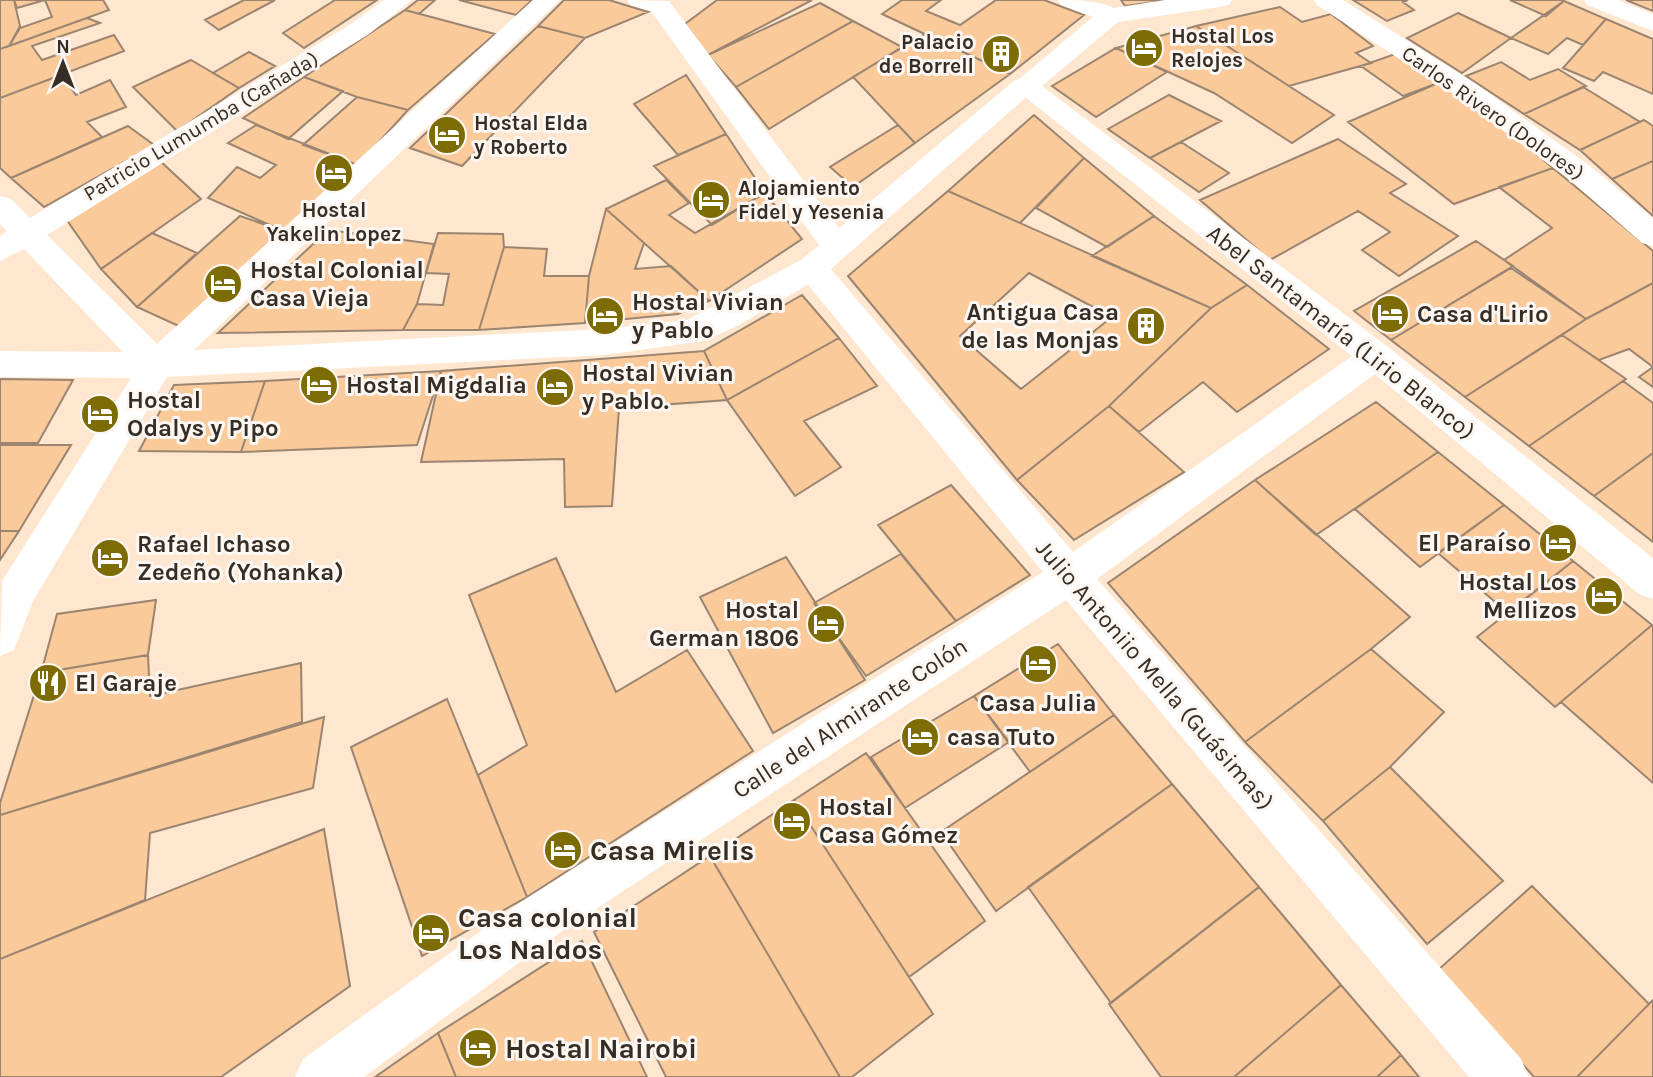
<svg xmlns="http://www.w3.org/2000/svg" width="1653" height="1077" viewBox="0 0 1653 1077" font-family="Karla,sans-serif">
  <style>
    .building { fill: #faca9b; stroke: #9b8570; stroke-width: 2; fill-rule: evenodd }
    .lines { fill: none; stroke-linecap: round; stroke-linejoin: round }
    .pedestrian { fill: #fff; fill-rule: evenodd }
    .minor { fill: #fff; fill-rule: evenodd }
    .labels { text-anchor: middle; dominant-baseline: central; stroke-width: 6; stroke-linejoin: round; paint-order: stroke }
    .far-poi-label { font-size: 21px; font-weight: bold; fill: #362d24; stroke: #fcf7f2; text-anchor: start }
    .far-street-label { font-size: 21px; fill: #362d24; stroke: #fcf7f2 }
    .poi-label { font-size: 24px; font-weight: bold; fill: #362d24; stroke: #fcf7f2; text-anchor: start }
    .street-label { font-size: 24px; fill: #362d24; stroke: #fcf7f2 }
    .near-poi-label { font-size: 28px; font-weight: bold; fill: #362d24; stroke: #fcf7f2; text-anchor: start }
  </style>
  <rect width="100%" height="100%" fill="#fee6cf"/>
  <path class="building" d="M0 0H14L20 26 9 46 0 49Z
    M14 0H45L17 8Z
    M45 0H103L109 10 9 46 20 28 52 17Z
    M244 0H275L219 30 205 20Z
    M335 0H377L304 48 283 33Z
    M418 0H435L419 14 405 10Z
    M459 0H532L516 15Z
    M564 0H609L648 12 585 38 538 26Z
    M717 0H812L708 55 685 24Z
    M902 0H941L926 11 960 25 996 0H1044L1084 15 1010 74 882 14Z
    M1121 0H1170L1125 6Z
    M1353 0H1408L1403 2 1414 10 1387 21Z
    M1510 0H1561L1564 1 1546 16Z
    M1626 0H1653V11Z
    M1564 1 1606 19 1583 45 1567 38 1548 54 1511 38Z
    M820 3 853 21 736 87 708 55Z
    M1280 7 1302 22 1331 14 1373 46 1356 53 1371 63 1289 86 1196 26Z
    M405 10 495 34 408 110 357 97 304 77Z
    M1458 13 1511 38 1462 73 1407 38Z
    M87 18 100 23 32 46 42 60 114 35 124 51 0 98V49Z
    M1606 19 1653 39V94L1603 72 1594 81 1563 68Z
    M853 21 902 47 769 129 736 87Z
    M538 26 585 38 462 166 410 148Z
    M1196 26 1289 86 1334 115 1292 143 1214 93 1116 48Z
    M925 34 1010 74 915 143 853 77Z
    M1116 48 1167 72 1096 117 1052 86Z
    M249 52 275 66 239 88 213 73Z
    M1395 54 1438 83 1403 96 1361 66Z
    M191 60 239 88 177 131 133 87Z
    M1501 62 1530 80 1558 69 1586 86 1524 114 1466 76Z
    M61 75 76 95 110 80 126 107 87 122 102 137 11 178 0 168V98Z
    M686 75 726 134 678 155 634 104Z
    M304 77 343 91 288 139 243 118Z
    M1438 83 1495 120 1553 168 1454 204 1348 122Z
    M1583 87 1640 122 1580 150 1524 114Z
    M1169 95 1221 121 1150 158 1108 129Z
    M357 97 408 110 358 165 303 145Z
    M1034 115 1084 158 1020 223 948 191Z
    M1644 120 1653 126V161L1612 179 1580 150Z
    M256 125 358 165 286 232 208 198 237 167 260 178 276 165 228 143Z
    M898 125 915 143 853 187 830 167Z
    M128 126 154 145 44 207 11 178Z
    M726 134 765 193 712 225 654 166Z
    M1338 139 1406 184 1390 193 1458 236 1399 276 1362 250 1390 232 1358 211 1270 260 1200 200Z
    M1181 142 1229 173 1199 192 1150 158Z
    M1084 158 1154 216 1107 247 1036 208Z
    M158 159 201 199 101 269 64 216Z
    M1653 161V216L1612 179Z
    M1553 168 1653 251V283L1586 319 1504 260 1552 228 1499 187Z
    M666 180 689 203 669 215 695 233 765 193 802 239 709 301 606 209Z
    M948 191 1211 308 1109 406 1017 480 848 276ZM1029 273 1112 317 1021 389 960 336Z
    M606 209 644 243 635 269 671 266 709 301 678 314 585 323 589 276Z
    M240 216 286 232 181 327 137 307Z
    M1154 216 1247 285 1211 308 1092 256Z
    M328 230 434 244 417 304 403 330 218 333Z
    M152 233 197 253 137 307 101 269Z
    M438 233 503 234 504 247 479 330H403L417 304 443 305 449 274 426 273Z
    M1476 241 1513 266 1391 340 1354 311Z
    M504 247 547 249 544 276H589L585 323 479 330Z
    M1511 268 1586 319 1465 397 1391 340Z
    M1653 283V387L1639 377 1653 367 1629 349 1599 360 1562 335 1586 319Z
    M1247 285 1329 349 1237 412 1203 382 1139 432 1109 406 1211 308Z
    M802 295 839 338 727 400 704 351Z
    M1562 335 1626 379 1529 446 1465 397Z
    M839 338 877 386 804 421 841 467 795 496 727 400Z
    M704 351 727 400 619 408 612 506 565 507 564 459 421 462 441 371Z
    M441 371 417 445 241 452 265 381Z
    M0 379 73 380 38 443H0Z
    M265 381 241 452 139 451 174 385Z
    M1623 381 1653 403V453L1594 496 1529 446Z
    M1376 402 1438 452 1316 535 1255 480Z
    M1109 406 1184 472 1074 540 1017 480Z
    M0 445H71L19 531H0Z
    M1438 452 1504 505 1420 567 1355 509Z
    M1653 453V542L1594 496Z
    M1255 480 1410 617 1371 649 1245 742 1108 583Z
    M951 485 1030 575 956 621 878 525Z
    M1504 505 1573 561 1508 613 1438 553Z
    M0 531H19L0 560Z
    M901 554 956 621 866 676 814 603Z
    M786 557 865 680 773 733 700 597Z
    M556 558 616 692 687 650 753 751 527 897 478 775 527 745 469 595Z
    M1573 561 1652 625 1555 707 1477 637Z
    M156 600 148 655 41 673 57 614Z
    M1652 625 1653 626V783L1561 702Z
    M1058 644 1114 715 1030 772 974 696Z
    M1371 649 1444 712 1390 767 1323 821 1245 742Z
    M148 655 150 696 301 663 302 722 0 815V803L41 673Z
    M974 696 1009 742 905 808 871 757Z
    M447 699 527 897 422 956 351 747Z
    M1114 715 1172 784 996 911 941 832Z
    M324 717 313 788 150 833 145 900 0 959V815Z
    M866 753 985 921 909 977 794 800Z
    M1390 767 1503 881 1427 944 1323 821Z
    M1172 784 1259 887 1111 1003 1028 887Z
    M794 800 933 1014 852 1077H840L710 856Z
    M324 829 350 986 221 1077H0V959Z
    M710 856 840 1077H666L594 932Z
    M1532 886 1649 1004 1577 1077H1534L1438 970Z
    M1259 887 1341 985 1234 1077H1161L1109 1004Z
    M582 941 647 1077H456L438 1033Z
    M1341 985 1401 1055 1377 1077H1234Z
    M1653 1000V1077H1577L1649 1004Z
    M438 1033 456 1077H375Z
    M1401 1055 1419 1077H1377Z"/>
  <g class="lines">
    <path class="pedestrian" d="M384 0H412L369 34 47 235 157 344 533 0H560L194 350 605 329 687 320 801 260 819 245 651 11 630 5 627 0 669 1 839 228 1015 80 1025 78 1035 80 1039 86 823 276 733 328 703 341 605 355 167 377 33 601 14 650 0 656 2 581 131 378 0 377V351L123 352 24 249 0 261V236L7 231 0 224V196L11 199 30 218 351 24Z
      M1058 0C1077 0 1110 0 1123 15L1119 20 1110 23 1101 20 1061 5Z"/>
    <path class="minor" d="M1165 0H1232L1229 5 1220 7 1118 22 1042 86 1388 347 1653 558V599L1639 594 1375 374 1097 579 1521 1059 1529 1077H1469L1066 600 558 934 364 1077H295L303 1059 524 900 1043 572 801 276 796 268 801 260 812 257 823 260 1073 552 1352 356 1011 86 1101 10Z
      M1314 0H1343L1476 84 1590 166 1653 218V246L1642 243 1570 180 1456 96 1317 5Z
      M1584 0H1618L1653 14V31L1587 5Z"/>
  </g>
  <defs>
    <symbol id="hotel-disc" viewBox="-11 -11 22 22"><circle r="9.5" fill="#7d6b04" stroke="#fcf7f2"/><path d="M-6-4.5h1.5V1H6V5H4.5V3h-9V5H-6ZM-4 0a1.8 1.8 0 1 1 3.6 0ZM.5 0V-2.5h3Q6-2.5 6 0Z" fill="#fff"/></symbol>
    <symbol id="building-disc" viewBox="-11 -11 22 22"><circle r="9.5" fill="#7d6b04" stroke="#fcf7f2"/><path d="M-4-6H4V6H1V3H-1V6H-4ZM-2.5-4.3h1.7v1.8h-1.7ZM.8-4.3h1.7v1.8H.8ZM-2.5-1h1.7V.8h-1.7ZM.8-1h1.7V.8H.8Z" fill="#fff"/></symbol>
    <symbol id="restaurant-disc" viewBox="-11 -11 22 22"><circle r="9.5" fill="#7d6b04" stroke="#fcf7f2"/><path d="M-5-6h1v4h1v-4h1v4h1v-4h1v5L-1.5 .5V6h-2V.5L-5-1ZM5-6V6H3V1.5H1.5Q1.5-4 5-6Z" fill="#fff"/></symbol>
  </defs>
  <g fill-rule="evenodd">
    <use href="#hotel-disc" x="1122" y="26" width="44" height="44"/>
    <use href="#building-disc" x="979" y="32" width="44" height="44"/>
    <use href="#hotel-disc" x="425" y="113" width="44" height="44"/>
    <use href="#hotel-disc" x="312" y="151" width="44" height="44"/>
    <use href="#hotel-disc" x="689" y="178" width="44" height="44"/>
    <use href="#hotel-disc" x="201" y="262" width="44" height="44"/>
    <use href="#hotel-disc" x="1368" y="292" width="44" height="44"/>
    <use href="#hotel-disc" x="583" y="294" width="44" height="44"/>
    <use href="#building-disc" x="1124" y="304" width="44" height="44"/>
    <use href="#hotel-disc" x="297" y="363" width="44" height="44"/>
    <use href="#hotel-disc" x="533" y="365" width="44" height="44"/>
    <use href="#hotel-disc" x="78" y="392" width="44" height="44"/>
    <use href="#hotel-disc" x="1536" y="521" width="44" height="44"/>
    <use href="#hotel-disc" x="88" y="536" width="44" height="44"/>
    <use href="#hotel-disc" x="1582" y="574" width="44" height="44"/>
    <use href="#hotel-disc" x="804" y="602" width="44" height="44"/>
    <use href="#hotel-disc" x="1016" y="642" width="44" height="44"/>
    <use href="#restaurant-disc" x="26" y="661" width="44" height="44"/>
    <use href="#hotel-disc" x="898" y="715" width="44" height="44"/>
    <use href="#hotel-disc" x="770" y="799" width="44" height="44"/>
    <use href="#hotel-disc" x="541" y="828" width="44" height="44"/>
    <use href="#hotel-disc" x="409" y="911" width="44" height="44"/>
    <use href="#hotel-disc" x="456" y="1026" width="44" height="44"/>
  </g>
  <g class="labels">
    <g class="far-poi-label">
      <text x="1171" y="36">Hostal Los<tspan x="1171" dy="24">Relojes</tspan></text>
      <text x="974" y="42" text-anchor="end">Palacio<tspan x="974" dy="24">de Borrell</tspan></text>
      <text x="474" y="123">Hostal Elda<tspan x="474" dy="24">y Roberto</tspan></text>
      <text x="738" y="188">Alojamiento<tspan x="738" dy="24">Fidel y Yesenia</tspan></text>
      <text x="334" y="210" text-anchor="middle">Hostal<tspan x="334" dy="24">Yakelin Lopez</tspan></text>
    </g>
    <g class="far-street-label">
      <text transform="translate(1493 113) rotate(35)">Carlos Rivero (Dolores)</text>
      <text transform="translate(201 126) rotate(-31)">Patricio Lumumba (Cañada)</text>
    </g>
    <g class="poi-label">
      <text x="250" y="270">Hostal Colonial<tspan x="250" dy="28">Casa Vieja</tspan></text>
      <text x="632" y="302">Hostal Vivian<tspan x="632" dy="28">y Pablo</tspan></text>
      <text x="1119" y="312" text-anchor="end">Antigua Casa<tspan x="1119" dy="28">de las Monjas</tspan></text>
      <text x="1417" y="314">Casa d'Lirio</text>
      <text x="582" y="373">Hostal Vivian<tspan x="582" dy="28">y Pablo.</tspan></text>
      <text x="346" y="385">Hostal Migdalia</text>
      <text x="127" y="400">Hostal<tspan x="127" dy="28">Odalys y Pipo</tspan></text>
      <text x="1531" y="543" text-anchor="end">El Paraíso</text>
      <text x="137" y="544">Rafael Ichaso<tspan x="137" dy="28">Zedeño (Yohanka)</tspan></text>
      <text x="1577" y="582" text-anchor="end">Hostal Los<tspan x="1577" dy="28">Mellizos</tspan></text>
      <text x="799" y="610" text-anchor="end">Hostal<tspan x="799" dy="28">German 1806</tspan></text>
      <text x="75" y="683">El Garaje</text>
      <text x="1038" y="703" text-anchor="middle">Casa Julia</text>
      <text x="947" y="737">casa Tuto</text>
      <text x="819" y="807">Hostal<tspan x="819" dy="28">Casa Gómez</tspan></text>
    </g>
    <g class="street-label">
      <text transform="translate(1341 332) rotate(38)">Abel Santamaría (Lirio Blanco)</text>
      <text transform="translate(1155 675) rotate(49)">Julio Antoniio Mella (Guásimas)</text>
      <text transform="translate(850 718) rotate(-33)">Calle del Almirante Colón</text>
    </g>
    <g class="near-poi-label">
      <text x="590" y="850">Casa Mirelis</text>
      <text x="458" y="917">Casa colonial<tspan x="458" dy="32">Los Naldos</tspan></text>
      <text x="505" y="1048">Hostal Nairobi</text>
    </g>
  </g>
  <g transform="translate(63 63)" stroke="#fcf7f2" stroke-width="5" paint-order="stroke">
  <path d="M0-5L12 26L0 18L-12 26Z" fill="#362d24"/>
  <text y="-10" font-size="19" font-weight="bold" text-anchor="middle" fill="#362d24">N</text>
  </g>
</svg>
